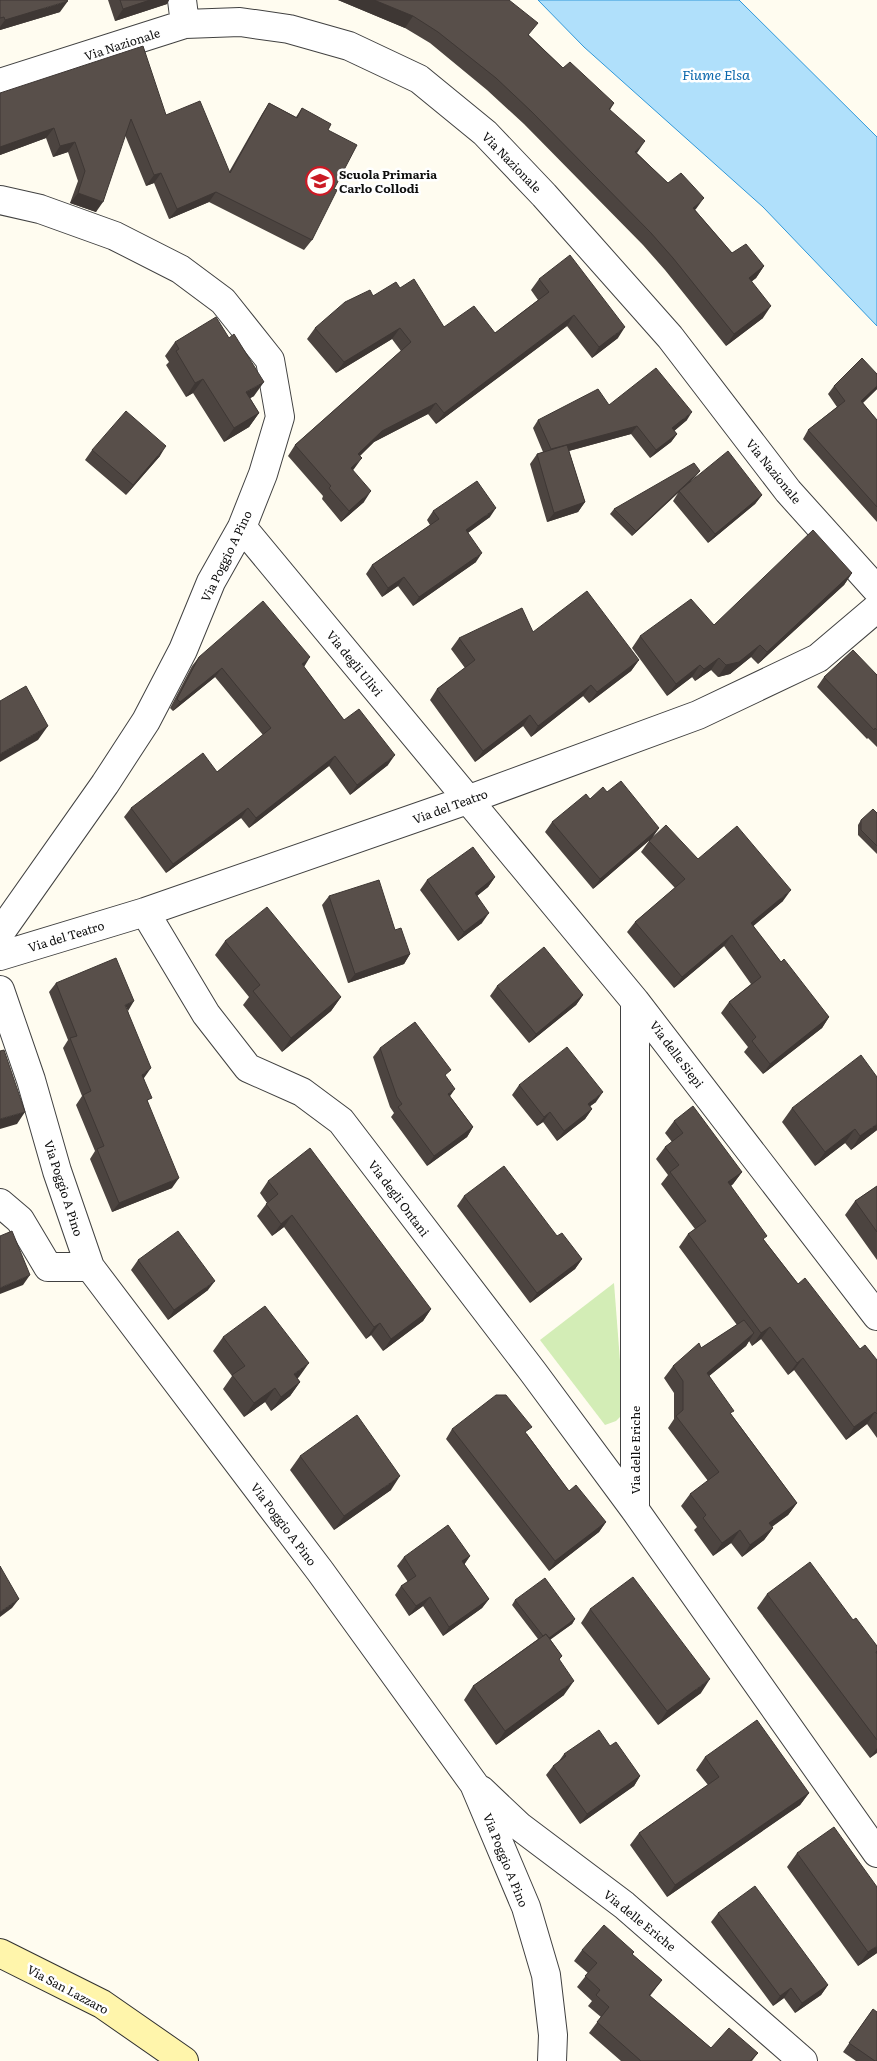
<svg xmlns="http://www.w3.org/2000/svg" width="877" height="2061" viewBox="0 0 877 2061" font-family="Literata,serif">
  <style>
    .green { fill: #d3edb6 }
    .water { fill: #b0e0fb; stroke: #3098d9 }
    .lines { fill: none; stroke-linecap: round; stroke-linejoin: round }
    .street-casing { stroke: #414141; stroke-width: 30 }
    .secondary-casing { stroke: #303030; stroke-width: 30 }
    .street { stroke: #fff; stroke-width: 28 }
    .secondary { stroke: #fff5ab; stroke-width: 28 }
    .wall { fill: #4c4440 }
    .shaded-wall { fill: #3e3734 }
    .building { fill: #584f4a; stroke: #3e3734 }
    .labels { text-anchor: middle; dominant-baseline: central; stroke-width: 5; stroke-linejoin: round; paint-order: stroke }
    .street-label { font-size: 12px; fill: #0e0e0e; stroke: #fff }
    .poi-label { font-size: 12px; font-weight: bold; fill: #0e0e0e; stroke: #fff; text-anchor: start }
    .water-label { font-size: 14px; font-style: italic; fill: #0c68ac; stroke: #fff }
  </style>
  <rect width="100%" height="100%" fill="#fffcf0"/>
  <path class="green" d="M614 1283 624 1413 616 1421 605 1425 540 1340Z"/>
  <path class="water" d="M538 0H739L877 137V326L763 207 584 47Z"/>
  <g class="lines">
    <defs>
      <path id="street" d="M182 0 185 24
        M0 83 185 24 240 22 289 29 349 46 419 79 485 133 544 195 670 337 788 491 877 590
        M0 200 40 209 115 236 180 269 223 301 270 360 280 417 263 474 242 527 211 582 183 650 146 721 105 784 0 933
        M242 527 635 1001 877 1316
        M145 912 206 1014 248 1068 302 1092 341 1121 533 1372 635 1510 877 1853
        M0 956 145 912 467 800 698 715 818 658 877 608
        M0 990 31 1080 57 1171 90 1267 320 1571 474 1784 526 1907 546 1975 553 2035 552 2061
        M0 1203 20 1220 48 1267H90
        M635 1510V1001
        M481 1790 519 1826 624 1905 803 2061"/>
      <path id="secondary" d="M0 1953 102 2004 184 2061"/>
    </defs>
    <use href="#street" class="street-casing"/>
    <use href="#secondary" class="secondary-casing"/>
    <use href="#street" class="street"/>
    <use href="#secondary" class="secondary"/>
  </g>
  <path class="wall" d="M0 0 60 12 0 30Z
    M108 0H169L167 4 115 21Z
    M338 0H509L529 35 563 68 614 103 610 110 637 153 695 210 732 253 764 266 756 278 751 282 763 318 726 346 665 270 643 245 524 124 487 90 430 43 405 28Z
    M0 93 166 115 229 172 262 114 269 103 296 117 302 108 328 130 334 189 312 240 304 250 209 202 169 219 154 183 146 186 125 135 96 212 70 203 78 181 68 152 53 157 46 138 0 155Z
    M539 279 618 338 592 358 567 326 436 424 428 414 374 442 360 456 353 470 364 502 341 522 322 499 323 496 288 456 295 445 401 351 392 339 336 373 307 339 315 328 373 296 400 288 444 327 495 333 538 300 531 290Z
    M175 342 254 396 250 398 259 413 249 427 224 442 193 393 186 397 166 365 169 362 165 356Z
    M877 374V389L863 403 877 420V522L803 439 808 430 837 407 828 394 834 386Z
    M609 405 687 420 674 431 677 434 671 442 650 458 631 434 569 451 585 502 578 512 547 522 530 464 537 454 543 452 533 428 538 420Z
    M92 450 160 456 126 495 85 460Z
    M696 476 685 487 762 495 755 504 708 543 673 501 678 493 632 536 610 514 614 509Z
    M433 511 490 517 468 533 476 562 413 606 398 586 382 597 366 574 372 565 430 525 427 520Z
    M852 573 844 585 758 664 751 657 730 674 718 677 711 670 695 681 692 677 667 696 632 648 640 636 714 625Z
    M533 632 639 660 631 671 589 703 583 696 531 737 523 726 475 762 430 700 437 689 465 668 451 649 459 638Z
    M199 657 304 667 344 720 388 765 350 795 329 766 249 828 241 818 166 873 124 817 131 808 217 772 263 735 215 677 173 711 170 708 192 666Z
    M877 675V747L868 738 867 739 817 687 824 677Z
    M607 792 659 828 652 838 593 889 545 832 552 822 590 799Z
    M877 813V854L858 835V825L861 820Z
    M649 841 698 859 783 901 753 926 781 962 829 1017 822 1028 763 1074 744 1052 748 1047 721 1013 729 1002 751 984 724 946 674 988 627 932 635 922 675 888 641 852Z
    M495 877 488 887 477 896 482 923 458 941 420 890 427 880Z
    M329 896 395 930 410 954 404 964 348 983 322 905Z
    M225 941 341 997 331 1011 282 1052 243 1005 249 997 215 955Z
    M56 983 128 1011 144 1078 148 1103 172 1188 112 1212 90 1159 95 1151 76 1105 82 1096 63 1048 68 1040 49 992Z
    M497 986 583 995 576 1005 529 1043 490 996Z
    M380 1048 446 1077 450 1096 473 1127 467 1137 427 1166 391 1117 394 1113 390 1107 373 1057Z
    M519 1085 596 1102 590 1106 592 1109 585 1119 557 1141 543 1122 537 1126 512 1095Z
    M792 1108 877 1130 851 1150 845 1143 815 1166 782 1122Z
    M674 1121 742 1172 733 1184 731 1186 764 1240 798 1284 860 1349 877 1360V1438L867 1424 846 1440 794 1370 788 1375 761 1339 752 1346 749 1341 746 1346 709 1376 731 1414 797 1503 788 1515 772 1527 773 1528 764 1540 742 1557 731 1543 713 1556 694 1530 697 1527 681 1506 690 1494 708 1481 668 1428 674 1419V1393L664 1378 673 1366 737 1325 679 1247 688 1234 695 1229 661 1184 668 1175 656 1159 665 1147 672 1142 665 1133Z
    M268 1181 431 1309 423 1321 383 1351 371 1335 366 1339 284 1227 272 1236 257 1216 267 1203 260 1193Z
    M877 1186V1260L845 1215 855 1201Z
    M464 1196 557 1236 582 1259 575 1269 530 1303 457 1206Z
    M138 1260 208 1290 168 1320 131 1270Z
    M223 1337 299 1377 297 1378 300 1382 290 1396 271 1411 265 1402 244 1417 223 1389 232 1376 213 1351Z
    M452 1429 527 1434 569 1491 606 1522 599 1532 549 1571 446 1439Z
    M300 1456 391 1490 334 1530 290 1470Z
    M470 1556 464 1564 489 1599 482 1608 443 1636 423 1606 409 1616 395 1595 401 1586 408 1582 397 1566 404 1557Z
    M767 1594 853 1620 877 1646V1753L870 1758 757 1608Z
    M515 1600 575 1619 572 1624 550 1639 562 1656 559 1660 564 1695 496 1745 464 1700 473 1686 538 1639 512 1605Z
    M590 1609 701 1693 658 1725 581 1623Z
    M610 1746 640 1776 634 1786 580 1824 546 1775 553 1766 559 1761 564 1754Z
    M705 1757 809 1793 800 1805 667 1897 630 1845 639 1833 708 1785 696 1770Z
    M797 1853 877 1953 858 1966 787 1867Z
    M718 1913 828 1985 821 1995 795 2013 784 1998 773 2006 711 1922Z
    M582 1950 632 1954 662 1980 650 1996 711 2048 758 2053 752 2061H621L589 2033 601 2017 588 2006 592 2001 577 1987 588 1973 574 1961Z
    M873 2009 877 2061H856L843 2052Z"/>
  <path class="shaded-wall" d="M150 0H169L167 4 115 21 123 9Z
    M338 0H374L413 16 405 28Z
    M68 1 60 12 0 30V27L5 20Z
    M54 128 46 138 0 155V147Z
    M645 141 637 153 635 152Z
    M75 142 68 152 53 157 60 146Z
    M161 173 154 183 146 186 154 175Z
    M216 192 209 202 169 219 177 209Z
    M78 193 103 202 96 212 70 203Z
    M704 198 696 209 685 220 693 208Z
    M764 266 756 278 740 290 749 278Z
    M771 306 763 318 726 346 734 334Z
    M574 315 567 326 436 424 444 413Z
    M625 327 618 338 592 358 599 347Z
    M400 328 392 339 336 373 344 362Z
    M203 379 193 393 186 397 195 383Z
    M264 382 254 396 237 406 246 392Z
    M877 386V389L855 410 861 401Z
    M436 403 428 414 374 442 350 465 358 454 382 431Z
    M692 412 687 420 667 437 672 428Z
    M259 413 249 427 224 442 234 428Z
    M637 426 631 434 546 457 551 449Z
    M677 434 671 442 650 458 656 450Z
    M166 446 160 456 126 495 133 485Z
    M362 458 354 469 343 479 351 468Z
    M700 471 696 476 632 536 636 531Z
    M371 491 364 502 341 522 349 511Z
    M762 495 755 504 708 543 715 534Z
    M585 502 578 512 547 522 554 513Z
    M496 508 490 517 459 539 466 530Z
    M482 553 476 562 413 606 419 597Z
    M852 573 844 585 758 664 767 652Z
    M404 577 398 586 382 597 388 588Z
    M760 645 751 657 730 674 718 677 726 665Z
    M310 657 304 667 302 664Z
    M719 658 711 670 695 681 704 669Z
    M639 660 631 671 589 703 597 692Z
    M700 665 692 677 667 696 676 684Z
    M222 668 215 677 173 711 180 702Z
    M591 685 583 696 531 737 538 726Z
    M530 715 523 726 475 762 483 751Z
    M48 726 38 740 0 762V754Z
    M395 755 388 765 350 795 357 785Z
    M335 756 329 766 249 828 256 818Z
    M248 808 241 818 166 873 173 864Z
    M659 828 652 838 593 889 600 879Z
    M495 877 488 887 468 903 475 893Z
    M791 890 783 901 744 934 751 923Z
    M489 913 482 923 458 941 464 932Z
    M732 935 724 946 674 988 682 977Z
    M410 954 404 964 348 983 355 974Z
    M583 995 576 1005 529 1043 536 1034Z
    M341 997 331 1011 282 1052 291 1038Z
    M134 1001 128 1011 125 1005Z
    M829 1017 822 1028 763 1074 770 1064Z
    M151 1068 144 1078 135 1084 142 1075Z
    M455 1089 448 1099V1094Z
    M603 1092 596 1102 581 1113 588 1104Z
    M592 1109 585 1119 557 1141 564 1131Z
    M25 1112 17 1124 0 1129V1119Z
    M550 1112 543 1122 537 1126 544 1117Z
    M877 1124V1130L851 1150 860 1136Z
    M473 1127 467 1137 427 1166 434 1156Z
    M855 1129 845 1143 815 1166 825 1152Z
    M742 1172 733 1184 720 1194 728 1182Z
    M179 1178 172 1188 112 1212 119 1203Z
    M292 1215 284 1227 272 1236 281 1224Z
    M582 1259 575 1269 530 1303 537 1293Z
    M30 1275 23 1285 0 1294V1288Z
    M215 1281 208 1290 168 1320 174 1310Z
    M431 1309 423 1321 383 1351 391 1339Z
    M380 1323 371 1335 366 1339 374 1327Z
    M770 1327 761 1339 752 1346 761 1333Z
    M754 1333 746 1346 698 1385 707 1373Z
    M803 1358 794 1370 788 1375 797 1363Z
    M309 1363 299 1377 284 1388 294 1374Z
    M300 1382 290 1396 271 1411 281 1397Z
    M275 1388 265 1402 244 1417 254 1403Z
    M875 1412 867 1424 846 1440 854 1427Z
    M400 1476 391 1490 334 1530 344 1516Z
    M797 1503 788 1515 760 1535 769 1523Z
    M606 1522 599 1532 549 1571 555 1561Z
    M773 1528 764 1540 742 1557 750 1545Z
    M740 1530 731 1543 713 1556 722 1543Z
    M470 1556 464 1565 462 1561Z
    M430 1597 423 1606 409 1616 416 1606Z
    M19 1599 12 1608 0 1617V1612Z
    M489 1599 482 1608 443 1636 449 1627Z
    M575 1619 572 1624 543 1645 546 1640Z
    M710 1679 701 1693 658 1725 667 1711Z
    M574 1681 564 1695 496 1745 505 1731Z
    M877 1748V1752L870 1758Z
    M640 1776 634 1786 580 1824 587 1814Z
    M809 1793 800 1805 667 1897 675 1885Z
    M877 1946V1953L858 1966 868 1952Z
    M828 1985 821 1995 795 2013 802 2003Z
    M791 1988 784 1998 773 2006 780 1996Z"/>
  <path class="building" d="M0 0H67L68 1 5 20 4 17 0 18Z
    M120 0H150L123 9Z
    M374 0H509L538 23 528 35 563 68 570 62 614 103 609 109 645 141 635 152 668 183 681 173 704 198 693 208 732 253 746 244 764 266 749 278 771 306 734 334 673 258 651 233 532 112 496 78 438 32 413 16Z
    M143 46 166 115 200 101 230 173 269 103 297 118 302 108 331 124 328 130 357 145 334 189 337 190 312 240 216 192 177 209 161 173 154 175 131 119 103 202 78 193 85 171 75 142 60 146 54 128 0 147V93Z
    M570 255 625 327 599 347 574 315 444 413 436 403 382 431 358 454 362 458 351 468 371 491 349 511 329 488 331 486 295 445 411 342 400 328 344 362 315 328 345 302 370 290 373 296 396 282 400 288 414 279 444 327 474 306 495 333 549 292 539 279Z
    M216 317 229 338 234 334 264 382 246 392 259 413 234 428 203 379 195 383 176 351 179 349 175 342Z
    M862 358 877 374V386L861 401 877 420V507L808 430 845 401 834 386Z
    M656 368 692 412 672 428 677 434 656 450 637 426 551 449 538 420 598 389 609 405Z
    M126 411 166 446 133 485 92 450Z
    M567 445 585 502 554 513 537 454Z
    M728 451 762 495 715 534 679 491Z
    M694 463 700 471 636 531 614 509Z
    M477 481 496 508 466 530 482 553 419 597 404 577 388 588 372 565 439 519 433 511Z
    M813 530 852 573 767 652 760 645 739 662 726 665 719 658 704 669 700 665 676 684 640 636 691 599 714 625Z
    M587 591 639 660 597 692 591 685 538 726 530 715 483 751 437 689 475 660 459 638 522 608 533 632Z
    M263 601 310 657 302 664 344 720 359 709 395 755 357 785 335 756 256 818 248 808 173 864 131 808 203 753 217 772 271 728 222 668 180 702 177 699 199 657Z
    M853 650 877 675V730L875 728 874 730 824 677Z
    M26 686 48 726 0 754V701Z
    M621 781 659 828 600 879 552 822 586 794 590 799 603 787 607 792Z
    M873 809 877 813V846L861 830V820Z
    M666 825 698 859 737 826 791 890 751 923 781 962 784 959 829 1017 770 1064 752 1041 756 1037 729 1002 761 977 732 935 682 977 635 922 685 879 649 841Z
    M473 847 495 877 475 893 489 913 464 932 427 880Z
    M379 880 395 930 401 928 410 954 355 974 329 896Z
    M267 907 341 997 291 1038 253 991 260 985 225 941Z
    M544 947 583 995 536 1034 497 986Z
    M116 958 134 1001 125 1005 151 1068 142 1075 152 1098 147 1100 179 1178 119 1203 97 1149 104 1146 83 1095 91 1091 70 1038 77 1036 56 983Z
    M415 1022 451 1070 445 1075 455 1089 448 1094 473 1127 434 1156 398 1107 402 1104 397 1097 380 1048Z
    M567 1047 603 1092 588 1104 592 1109 564 1131 550 1112 544 1117 519 1085Z
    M4 1050 25 1112 0 1119V1051Z
    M861 1055 877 1077V1124L860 1136 855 1129 825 1152 792 1108Z
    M693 1106 742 1172 728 1182 767 1236 763 1239 798 1284 805 1278 860 1349 865 1345 877 1360V1414L875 1412 854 1427 803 1358 797 1363 770 1327 761 1333 688 1234 706 1221 670 1172 679 1165 665 1147 683 1133 674 1121Z
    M310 1148 431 1309 391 1339 380 1323 374 1327 292 1215 281 1224 266 1204 278 1194 268 1181Z
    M504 1166 557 1236 562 1233 582 1259 537 1293 464 1196Z
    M877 1186V1232L855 1201Z
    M12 1231 30 1275 0 1288V1236Z
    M178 1231 215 1281 174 1310 138 1260Z
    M265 1306 309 1363 294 1374 300 1382 281 1397 275 1388 254 1403 232 1375 245 1366 223 1337Z
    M744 1320 754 1333 707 1373 734 1411 730 1413 797 1503 769 1523 773 1528 750 1545 740 1530 722 1543 703 1518 706 1515 690 1494 719 1472 676 1416 683 1410V1381L673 1366 699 1343 701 1348Z
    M496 1395H506L532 1427 525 1432 569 1491 576 1485 606 1522 555 1561 452 1429Z
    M357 1415 400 1476 344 1516 300 1456Z
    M448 1525 470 1556 462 1561 489 1599 449 1627 430 1597 416 1606 401 1586 416 1576 404 1557Z
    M810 1562 853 1620 856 1618 877 1646V1651L876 1652 877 1654V1740L767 1594Z
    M0 1566 19 1599 0 1612Z
    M633 1577 710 1679 667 1711 590 1609Z
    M545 1578 575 1619 549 1638 546 1634 543 1636 515 1600Z
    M546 1634 562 1656 559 1659 574 1681 505 1731 473 1686Z
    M757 1720 809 1793 675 1885 639 1833 719 1777 705 1757Z
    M599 1730 610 1746 616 1742 640 1776 587 1814 553 1766 566 1756 564 1754Z
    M834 1827 877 1887V1946L868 1952 797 1853Z
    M755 1886 828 1985 802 2003 791 1988 780 1996 718 1913Z
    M604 1925 634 1952 632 1954 662 1980 649 1995 711 2048 729 2028 758 2053 750 2061H641L597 2022 609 2007 596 1995 600 1990 585 1976 597 1963 582 1950Z
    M873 2009 877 2012V2061H875L849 2043Z"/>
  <defs>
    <symbol id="school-ring" viewBox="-11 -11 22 22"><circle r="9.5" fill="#fff" stroke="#cb1a25" stroke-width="1.5"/><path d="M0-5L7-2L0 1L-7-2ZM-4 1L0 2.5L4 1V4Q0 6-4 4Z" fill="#cb1a25"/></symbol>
  </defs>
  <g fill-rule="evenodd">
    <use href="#school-ring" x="304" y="165" width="32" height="32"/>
  </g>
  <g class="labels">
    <g class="street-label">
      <text transform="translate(122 44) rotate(-18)">Via Nazionale</text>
      <text transform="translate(512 162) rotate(46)">Via Nazionale</text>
      <text transform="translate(774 471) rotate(51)">Via Nazionale</text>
      <text transform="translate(226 556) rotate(-64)">Via Poggio A Pino</text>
      <text transform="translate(355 663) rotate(51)">Via degli Ulivi</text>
      <text transform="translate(450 806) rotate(-20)">Via del Teatro</text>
      <text transform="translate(66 936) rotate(-17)">Via del Teatro</text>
      <text transform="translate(677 1054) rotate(53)">Via delle Siepi</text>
      <text transform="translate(64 1188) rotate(72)">Via Poggio A Pino</text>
      <text transform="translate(399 1198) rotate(53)">Via degli Ontani</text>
      <text transform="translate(635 1450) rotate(-90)">Via delle Eriche</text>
      <text transform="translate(284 1524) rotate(53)">Via Poggio A Pino</text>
      <text transform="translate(506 1860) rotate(68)">Via Poggio A Pino</text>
      <text transform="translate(640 1920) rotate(39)">Via delle Eriche</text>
      <text transform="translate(68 1989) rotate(28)">Via San Lazzaro</text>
    </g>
    <g class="poi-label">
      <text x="339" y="174">Scuola Primaria<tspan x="339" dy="14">Carlo Collodi</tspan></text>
    </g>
    <g class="water-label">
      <text x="716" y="74">Fiume Elsa</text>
    </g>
  </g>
</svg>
